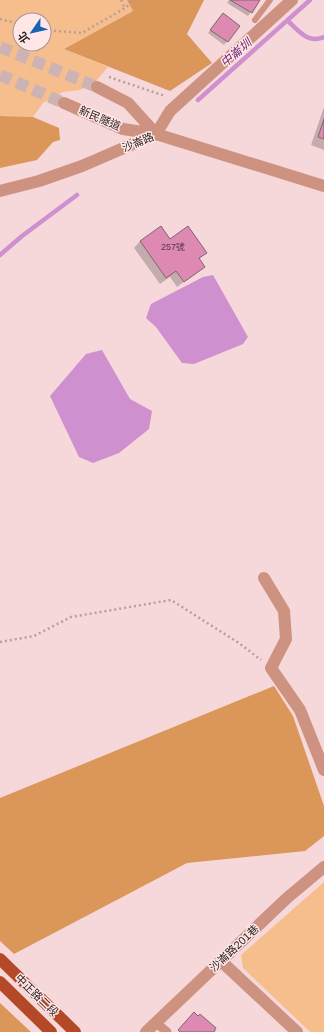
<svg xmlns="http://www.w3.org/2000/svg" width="324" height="1032" viewBox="0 0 324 1032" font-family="Helvetica,'Noto Sans TC',sans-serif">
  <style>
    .green { fill: #f7be8d; fill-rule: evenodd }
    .forest { fill: #db9659 }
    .water { fill: #ce90cf }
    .shadow { fill: #0003 }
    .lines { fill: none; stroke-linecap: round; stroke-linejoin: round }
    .stream { stroke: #ce90cf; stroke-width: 4.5 }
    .building { fill: #dd89b2; stroke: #7e6771 }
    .tertiary-tunnel { stroke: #cdb3b4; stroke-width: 12; stroke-dasharray: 12 6; stroke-linecap: butt }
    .path { stroke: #b69e9f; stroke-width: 2.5; stroke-dasharray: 2 3; stroke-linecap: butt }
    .service { stroke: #ce9280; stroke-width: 6 }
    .pedestrian { stroke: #ce9280; stroke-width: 9 }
    .minor { stroke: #ce9280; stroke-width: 12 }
    .tertiary { stroke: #ce9280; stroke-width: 12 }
    .primary { stroke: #b44928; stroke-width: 12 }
    .labels { text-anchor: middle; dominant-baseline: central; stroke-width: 3; stroke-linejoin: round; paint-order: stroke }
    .number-label { font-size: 9px; fill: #543842 }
    .street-label { font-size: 11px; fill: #271d1d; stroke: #ffe7e8 }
    .water-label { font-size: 12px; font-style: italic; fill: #732976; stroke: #ffe7e8 }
  </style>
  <rect width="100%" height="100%" fill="#f6d8da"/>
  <path class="green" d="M0 0H127L133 11 64 49 108 67 96 81 80 90 63 92 43 103 33 117 0 116ZM20 20H44V44H20Z
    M324 882V1032H310L243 968 241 955Z"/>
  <path class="forest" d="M127 0H204L187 34 212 63 170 91 64 49 133 11Z
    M0 116 33 117 59 128 60 140 53 142 37 160 0 168Z
    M274 686 293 716 324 806V836L305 851 187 863 14 954 0 941V798Z
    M0 1003 31 1032H0Z"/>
  <path class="water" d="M213 275 248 337 243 344 194 364 182 363 156 327 146 318 151 304 203 277Z
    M102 350 130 399 152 411 149 429 119 453 93 463 79 457 50 396 86 354Z"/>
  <path class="shadow" d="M229 0H259L248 16 227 3Z
    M220 17 239 26 224 45 208 33Z
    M324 107V150L311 145Z
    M169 240 205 253 199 259 204 267 177 287 170 277 160 284 134 248 140 241Z"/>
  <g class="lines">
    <path class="stream" d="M288 21C299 31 308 44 324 37
      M198 100 310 0
      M0 255 22 236 77 195"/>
  </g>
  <path class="building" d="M230 0H260L252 13Z
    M223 13 240 26 228 42 210 30Z
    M324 119V139L318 137Z
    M161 226 170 239 188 226 207 253 199 258 205 267 184 282 176 271 166 278 140 241Z
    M194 1012 198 1016 200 1014 216 1028 214 1032H180L178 1030Z"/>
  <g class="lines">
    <path class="tertiary-tunnel" d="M0 47 97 87
      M0 75 64 103"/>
    <path class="path" d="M121 0 125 8
      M0 19 20 24
      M44 30 82 33 125 8 135 0
      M109 77 165 96
      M0 642 34 636 71 617 171 600 239 643 261 660"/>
    <path class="service" d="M255 20 270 0"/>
    <path class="pedestrian" d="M155 1022 167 1032"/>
    <path class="minor" d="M0 191 39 181 82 166 156 134 170 111 292 0
      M264 578 284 611 286 639 271 668 300 710 324 770
      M221 961 297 1032
      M146 1032 287 898 324 867"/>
    <path class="tertiary" d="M97 87 128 103 156 134
      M64 103 123 129 156 134 324 186"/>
    <path class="primary" d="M0 959 75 1032
      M0 982 51 1032"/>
  </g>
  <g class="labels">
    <g class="number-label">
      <text x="173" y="247">257號</text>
    </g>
    <g class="street-label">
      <text transform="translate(100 118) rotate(23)">新民隧道</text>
      <text transform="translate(138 142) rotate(-22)">沙崙路</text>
      <text transform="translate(234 948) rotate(-43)">沙崙路201巷</text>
      <text transform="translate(37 995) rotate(44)">中正路二段</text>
    </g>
    <g class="water-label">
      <text transform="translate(236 53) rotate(-41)">中崙圳</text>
    </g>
  </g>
  <g transform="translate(32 32) rotate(236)"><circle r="19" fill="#ffe7e8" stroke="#a99697"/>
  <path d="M0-3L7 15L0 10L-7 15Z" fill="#1b61b1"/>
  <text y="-6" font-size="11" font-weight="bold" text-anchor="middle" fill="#271d1d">北</text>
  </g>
</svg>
